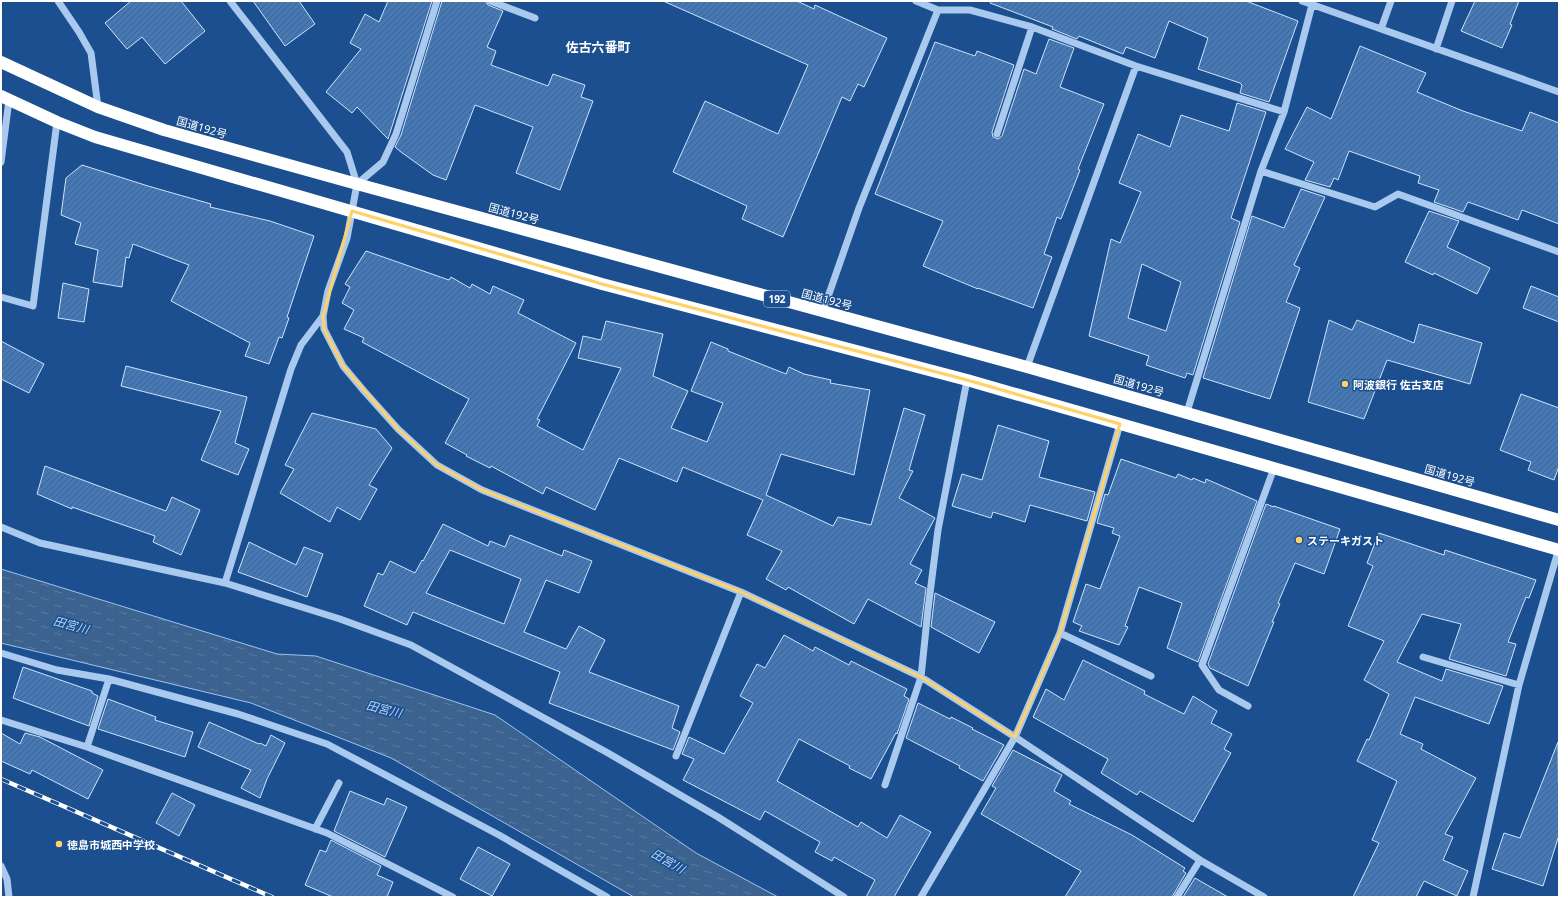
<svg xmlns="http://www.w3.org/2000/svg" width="1560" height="898" viewBox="0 0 1560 898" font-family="'Noto Sans','Noto Sans JP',sans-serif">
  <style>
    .water { fill: url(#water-ripples); stroke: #9cc4f0 }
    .building { fill: url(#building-hatch); stroke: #cfe3fa; fill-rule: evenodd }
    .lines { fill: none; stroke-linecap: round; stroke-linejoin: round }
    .minor { stroke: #a9c9ee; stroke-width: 7 }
    .highway { stroke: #fff; stroke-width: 12 }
    .rail-casing { stroke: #fff; stroke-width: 4.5 }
    .rail { stroke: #1b4f8f; stroke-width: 3; stroke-dasharray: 9; stroke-linecap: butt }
    .marked { fill: none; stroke: #ffd166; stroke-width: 3; stroke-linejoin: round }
    .poi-dot { fill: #ffd166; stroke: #1b4f8f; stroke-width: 1.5 }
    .labels { text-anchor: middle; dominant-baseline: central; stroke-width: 3; stroke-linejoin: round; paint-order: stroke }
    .shield { fill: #1b4f8f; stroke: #bbcadd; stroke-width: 1 }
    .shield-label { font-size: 10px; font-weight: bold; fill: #fff }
    .street-label { font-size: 11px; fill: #fff; stroke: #1b4f8f }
    .poi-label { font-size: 11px; font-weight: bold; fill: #fff; stroke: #1b4f8f; text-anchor: start }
    .water-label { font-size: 12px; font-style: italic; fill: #b5d3f5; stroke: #1b4f8f }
    .quarter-label { font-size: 13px; font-weight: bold; fill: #fff; stroke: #1b4f8f }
  </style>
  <defs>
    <pattern id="water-ripples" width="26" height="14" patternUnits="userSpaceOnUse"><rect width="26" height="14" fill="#3c6290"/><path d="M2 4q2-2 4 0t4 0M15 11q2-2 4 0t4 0" fill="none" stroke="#597aa1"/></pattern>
    <pattern id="building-hatch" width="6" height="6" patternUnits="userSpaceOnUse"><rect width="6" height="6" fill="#4478b7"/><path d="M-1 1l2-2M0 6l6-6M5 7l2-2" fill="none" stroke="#486282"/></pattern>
  </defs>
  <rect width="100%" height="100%" fill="#1b4f8f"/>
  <path class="water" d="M1 569 277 654 316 656 495 715 696 853 778 897H634L391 758 251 703 5 644 1 643Z"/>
  <path class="building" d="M131 1H181L205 31 165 64 142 37 127 49 105 23Z
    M253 1H299L315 24 285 46Z
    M388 1H432L388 139 357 107 352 113 326 92 361 49 350 43 365 14 379 22Z
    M442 1H485L488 5 503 11 487 47 496 51 491 65 548 86 553 74 585 85 581 97 593 101 560 190 516 173 533 127 475 105 446 180 433 175 401 152 395 147 401 135Z
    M663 1H797L814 9 815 5 887 38 864 87 858 84 850 101 842 97 783 237 742 219 747 206 673 172 705 101 778 134 808 65Z
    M991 1H1246L1298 21 1269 102 1240 93 1242 85 1240 83 1198 69 1208 38 1169 21 1155 58 1126 47 1123 54 1079 36 1077 39 1052 29 1053 27 990 3Z
    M1475 1H1519L1510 24 1512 25 1502 48 1461 31Z
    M1049 39 1074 48 1060 87 1104 104 1078 169 1080 170 1061 219 1057 217 1044 254 1052 257 1033 308 978 288V289L923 266 943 221 875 194 935 42 975 56 977 51 1014 65 992 132 993 137 998 139 1002 136 1024 69 1036 74Z
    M1360 46 1426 73 1417 92 1463 111 1522 131 1530 112 1559 123V224L1522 210 1518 220 1468 202 1463 212 1434 202 1439 190 1418 183 1420 176 1349 151 1338 180 1334 178 1330 187 1305 180 1314 162 1285 149 1307 107 1331 119Z
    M1237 103 1266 112 1231 218 1240 222 1193 375 1187 373 1185 378 1146 365 1149 356 1089 336 1111 239 1120 243 1141 192 1119 183 1138 134 1170 147 1181 115 1229 131ZM1142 264 1181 282 1166 331 1128 318Z
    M82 165 148 186 211 204 210 207 270 221 314 236 287 317 289 318 282 338 279 337 269 364 245 356 250 343 171 301 189 265 133 244 129 258 126 257 122 287 93 282 98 250 75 244 81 223 61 215 66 178Z
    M1301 189 1325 197 1294 265 1300 268 1286 302 1300 308 1270 399 1203 378 1252 216 1284 228Z
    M1429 211 1459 221 1447 247 1490 268 1477 294 1434 273 1433 275 1405 262Z
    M366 251 449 280 451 277 470 288 472 284 490 294 493 286 524 300 518 313 576 343 537 419 540 420 537 426 583 450 621 368 578 358 583 336 601 340 606 321 663 334 653 376 688 391 671 428 707 442 723 403 691 391 711 342 728 349V351L786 374 789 367 804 374 831 380 830 383 870 390 854 475 781 454 766 495 833 526 838 517 871 525 904 408 925 415 909 470 913 471 899 498 935 518 910 564 922 570 915 583 926 588 921 627 868 599 854 624 788 587 786 590 766 579 782 551 747 535 763 500 683 467 677 482 619 458 595 510 546 487 543 494 491 466 490 468 466 456 467 455 445 443 469 399 362 342 364 338 344 329 354 310 342 303 350 287 345 284Z
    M63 283 89 289 84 322 58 318Z
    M1531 286 1559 297V322L1523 308Z
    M1329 320 1352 330 1357 320 1414 343 1419 324 1482 343 1470 384 1387 360 1364 419 1308 402Z
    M1 341 44 364 29 393 1 379Z
    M126 366 247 397 235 443 249 449 238 475 201 460 221 411 121 386Z
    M1521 394 1559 408V466L1554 480 1528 470 1531 462 1500 450Z
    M312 413 376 429 392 448 369 485 377 489 360 520 337 507 330 522 280 493 294 469 285 465Z
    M998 425 1049 441 1039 477 1095 492 1087 521 1030 505 1025 522 993 512 991 518 952 506 962 474 982 480Z
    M1121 459 1176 478 1178 474 1192 480 1193 478 1205 483 1206 479 1257 501 1198 662 1167 648 1182 603 1139 587 1125 626 1128 627 1119 645 1079 631 1082 626 1073 622 1086 584 1100 589 1120 536 1112 533 1114 528 1097 523 1105 494 1108 495Z
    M45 466 166 511 172 497 200 510 181 555 153 542 155 536 72 507V509L37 494Z
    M1266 504 1274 507V506L1340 529 1324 574 1295 563 1278 603 1280 604 1272 622H1274L1248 686 1210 668 1208 664Z
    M443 524 488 546 490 541 505 547 510 535 562 556 564 550 592 561 579 593 546 580 524 632 566 649 579 626 605 640 589 672 679 706 672 728 680 732 673 750 549 703 560 672 413 612 407 625 364 606 378 573 383 575 390 561 415 573 422 560 423 561ZM450 550 521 579 504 624 426 593Z
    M1379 533 1444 555 1445 550 1536 580 1529 598 1526 597 1508 642 1516 644 1506 676 1449 659 1461 624 1422 614 1397 662 1442 681 1446 669 1503 686 1489 724 1415 697 1400 734 1423 744 1421 749 1476 778 1445 834 1453 837 1443 860 1468 871 1457 896 1424 881 1416 897H1353L1379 843 1372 840 1397 781 1357 761 1367 739 1369 740 1389 694 1364 680 1384 641 1348 626 1373 566 1367 563Z
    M249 542 296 565 304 547 323 554 307 597 238 572Z
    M935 593 995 622 979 653 931 627Z
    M784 635 813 651 815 647 849 665 851 661 907 689 904 696 909 699 897 734 896 733 871 779 849 768 850 766 799 739 777 781 858 827 861 822 887 838 900 815 931 832 894 897H866L875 880 834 857 832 861 815 852 820 842 765 811 760 820 683 780 694 759 682 754 689 737 724 754 753 703 740 696 757 664 765 668Z
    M1083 660 1145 691 1144 694 1184 714 1193 696 1217 711 1211 723 1232 734 1224 749 1231 753 1193 822 1140 791 1137 795 1101 773 1108 759 1033 717 1046 689 1064 700Z
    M23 667 92 691V693L98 696 89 726 13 698Z
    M108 699 156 717 155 720 193 732 185 757 98 729Z
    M918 703 950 719 951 717 973 728 972 729 1004 745 983 781 959 768 960 766 906 738Z
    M209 722 259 744 260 743 266 746 271 735 285 743 267 779 260 798 241 788 251 770 198 747Z
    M1 733 20 744 25 733 40 737 103 770 88 799 32 770 30 774 1 761Z
    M1558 742 1559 835 1543 886 1492 869 1504 833 1520 838Z
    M1013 750 1062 775 1054 791 1071 801 1069 804 1132 835 1185 868 1183 871 1186 873 1172 897H1065L1081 871 981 814 996 788 992 786Z
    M350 791 384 805 387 798 407 807 385 857 334 831Z
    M172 793 195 805 179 836 156 823Z
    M331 840 381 866 377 875 393 882 387 897H333L305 885 320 850 326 852Z
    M478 847 510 864 492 896 460 879Z
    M1195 878 1228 897H1183Z"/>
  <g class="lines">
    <path class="minor" d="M58 1 79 32 91 53 98 107
      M230 1 347 152 357 184 347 238 328 291 323 316 324 329 343 366 364 391 398 429 437 465 482 490 741 592 921 677 1015 737 1200 860 1264 897
      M490 1 535 18
      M1302 1 1559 92
      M938 10H970L1032 27 1136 66 1284 112
      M1381 29 1391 1
      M1436 49 1452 1
      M997 134 1032 27
      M1 162 9 100
      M1261 171 1375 207 1398 194 1559 252
      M357 184 383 162 396 134 437 1
      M1 297 33 306 57 122
      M823 311 859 208 938 10 916 1
      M1027 367 1136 66
      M1187 412 1261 171 1284 112 1313 1
      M1 527 40 543 225 583 340 619 411 645 608 753 718 817 844 897
      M225 583 291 369 301 345 323 316
      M1060 633 1151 676
      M1 653 57 670 109 679 238 714 327 744 499 835 607 897
      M1423 657 1519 685
      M1248 706 1219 690 1202 665 1274 468
      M1 720 87 747 327 833 453 897
      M87 747 109 679
      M676 756 741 592
      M885 785 921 677 928 609 938 530 967 380
      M315 829 339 783
      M1 866 7 879 9 897
      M921 897 1015 737 1060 633 1120 424
      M1177 897 1200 860
      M1473 897 1519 685 1559 548"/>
    <path class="highway" d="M1 62 98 107 164 130 357 184 1027 367 1559 520
      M1 96 57 122 95 137 602 284 967 380 1559 550"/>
    <defs>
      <path id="rail" d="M1 779 272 897"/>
    </defs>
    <use href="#rail" class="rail-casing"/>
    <use href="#rail" class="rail"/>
  </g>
  <path class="marked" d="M352 211 602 284 967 380 1120 424 1060 633 1015 737 921 677 741 592 482 490 437 465 398 429 343 366 324 329 323 316Z"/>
  <g class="poi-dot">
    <circle cx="1345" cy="384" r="4"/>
    <circle cx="1299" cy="540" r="4"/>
    <circle cx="59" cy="844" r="4"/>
  </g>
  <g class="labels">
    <rect class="shield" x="764" y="291" width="26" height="16" rx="3"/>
    <g class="shield-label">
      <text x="777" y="299">192</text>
    </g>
    <g class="street-label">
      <text transform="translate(202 127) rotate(16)">国道192号</text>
      <text transform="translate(514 213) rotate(15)">国道192号</text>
      <text transform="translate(827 299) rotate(15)">国道192号</text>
      <text transform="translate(1139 385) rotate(16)">国道192号</text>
      <text transform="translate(1450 475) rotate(16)">国道192号</text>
    </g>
    <g class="poi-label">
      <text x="1353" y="384">阿波銀行 佐古支店</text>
      <text x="1307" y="540">ステーキガスト</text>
      <text x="67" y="844">徳島市城西中学校</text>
    </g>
    <g class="water-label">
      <text transform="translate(71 625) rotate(15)">田宮川</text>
      <text transform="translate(384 709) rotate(14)">田宮川</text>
      <text transform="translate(668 861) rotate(30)">田宮川</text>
    </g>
    <g class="quarter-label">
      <text x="598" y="47">佐古六番町</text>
    </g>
  </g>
  <rect width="1560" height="898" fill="none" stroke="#ffffff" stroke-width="4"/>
</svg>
